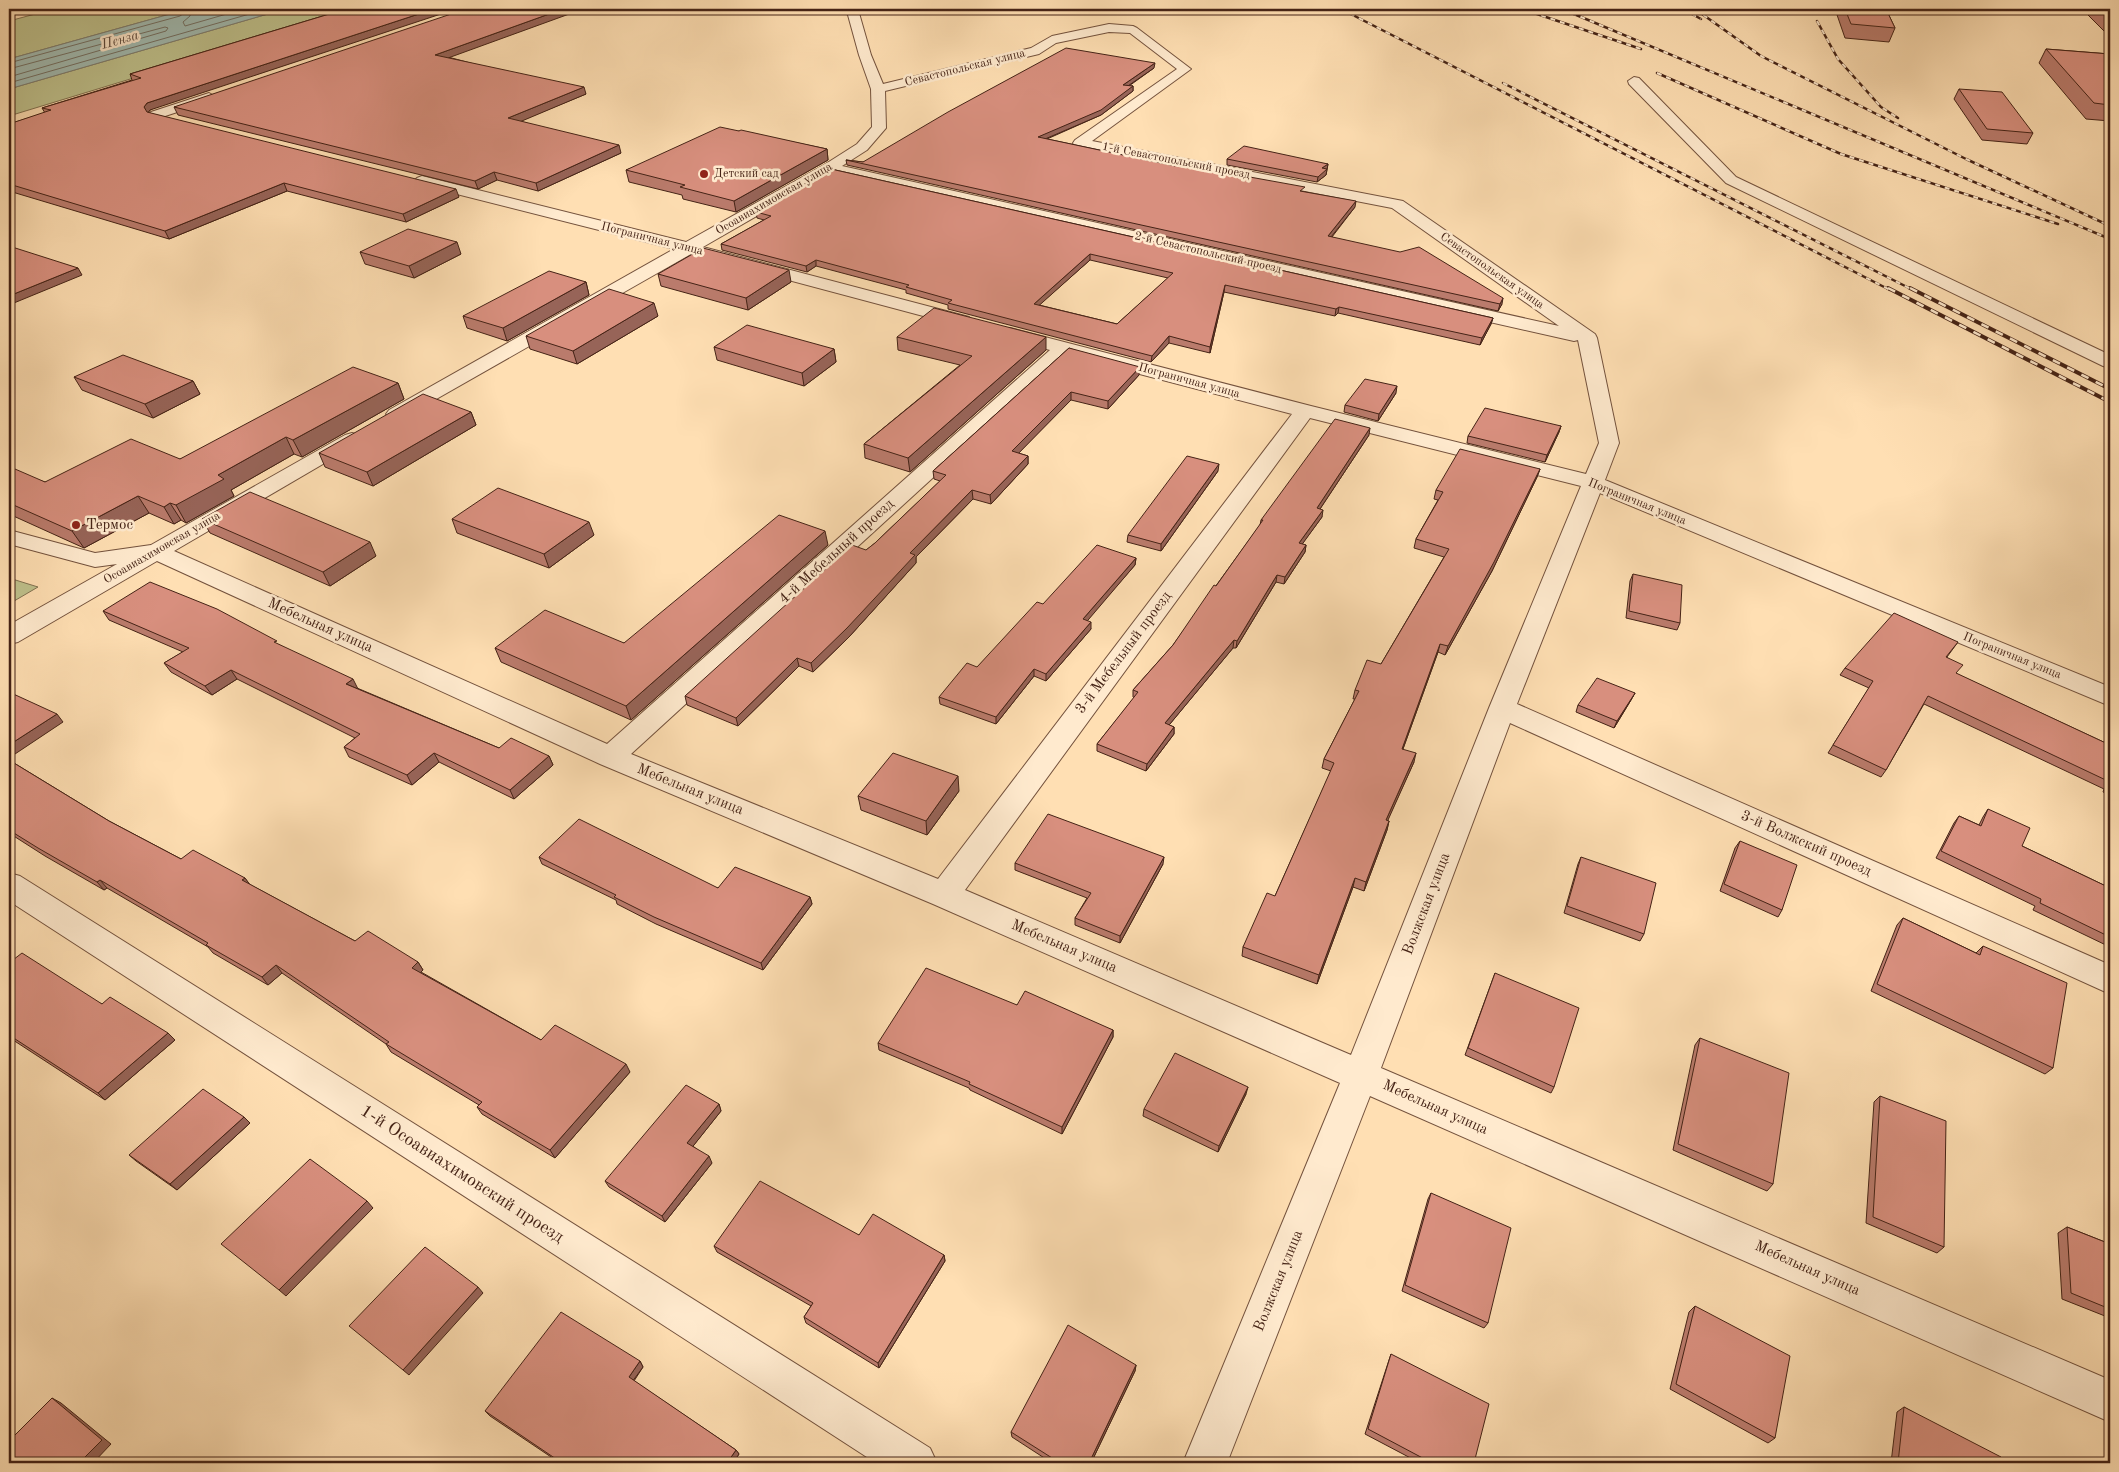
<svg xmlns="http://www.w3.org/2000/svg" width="2119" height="1472" viewBox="0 0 2119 1472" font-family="'Old Standard TT',serif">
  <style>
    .green { fill: #bfc28d; stroke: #827252 }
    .water { fill: #a1bcb3; stroke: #7c7f74 }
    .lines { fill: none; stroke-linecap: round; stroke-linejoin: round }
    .shore { stroke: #737064; stroke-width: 1 }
    .street-casing { stroke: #74523d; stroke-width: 2 }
    .street { fill: #ffeace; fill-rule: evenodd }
    .rail-far1-casing { stroke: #452316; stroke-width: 2.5 }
    .rail-casing { stroke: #452316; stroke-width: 4 }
    .rail-far1 { stroke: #ffeace; stroke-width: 2; stroke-dasharray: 5; stroke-linecap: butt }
    .rail { stroke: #ffeace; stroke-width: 2.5; stroke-dasharray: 8; stroke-linecap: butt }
    .wall { fill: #ba7b6c; stroke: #452316; fill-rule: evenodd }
    .shaded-wall { fill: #976458; stroke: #452316 }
    .building { fill: #d88f7e; stroke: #452316; fill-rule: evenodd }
    .poi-dot { fill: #8f2418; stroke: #ffeace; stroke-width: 2 }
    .labels { text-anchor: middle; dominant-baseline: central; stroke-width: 5; stroke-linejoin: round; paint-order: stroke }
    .far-street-label { font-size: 12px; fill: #452316; stroke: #ffeace }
    .far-poi-label { font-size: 12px; fill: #452316; stroke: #ffeace; text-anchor: start }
    .far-water-label { font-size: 14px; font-style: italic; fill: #5c493d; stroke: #ffeace }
    .poi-label { font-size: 15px; fill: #452316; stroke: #ffeace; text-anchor: start }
    .street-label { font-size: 15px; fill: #452316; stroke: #ffeace }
    .near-street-label { font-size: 18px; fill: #452316; stroke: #ffeace }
  </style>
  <rect width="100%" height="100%" fill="#ffdfb3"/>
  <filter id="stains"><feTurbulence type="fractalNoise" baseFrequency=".004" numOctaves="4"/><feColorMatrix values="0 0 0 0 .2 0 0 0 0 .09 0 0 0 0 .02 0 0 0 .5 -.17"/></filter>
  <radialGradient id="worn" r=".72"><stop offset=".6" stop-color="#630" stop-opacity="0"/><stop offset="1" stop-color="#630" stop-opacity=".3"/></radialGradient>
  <path class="green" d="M54 9H188L9 59V21Z
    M285 9H360L9 116V89Z
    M9 578 38 587 9 604Z"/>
  <path class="water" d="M188 9H285L9 89V59Z"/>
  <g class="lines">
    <path class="shore" d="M191 9 190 16 183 22 185 26 244 9
      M9 63 180 16 184 13 185 9
      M9 69 165 27 168 28 166 31 9 77
      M9 83 267 9"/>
    <defs>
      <path id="street" d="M842 9H854L859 13 871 55 883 84 1031 48 1052 36 1109 24 1133 26 1137 28 1191 69 1092 141 1403 201 1595 334 1597 338 1619 443 1605 480 2110 687V706L1600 493 1517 704 2110 965V994L1510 723 1381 1068 2110 1380V1422L1370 1096 1227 1463H1183L1340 1083 933 904 600 764 157 561 18 642 9 644V625L117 564 95 567 9 544V530L95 553 151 545 345 435 352 433 359 435 362 439 359 443 174 551 607 744 1050 350 1003 338 1001 334 1003 330 1010 328 1311 406 1586 474 1599 443 1578 340 1574 341 831 173 703 247 969 317 972 321 969 325 963 326 957 325 691 254 403 418 396 420 389 418 386 414 389 410 674 249 417 184 414 181 417 178 422 176 686 242 824 165 857 144 872 127 871 89 859 55 848 15ZM1109 32 1130 33 1177 69 1075 140 1073 143 1075 146 1392 208 1559 326 842 166 867 150 886 128 885 91 1039 54 1056 43ZM1067 355 1292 414 938 879 631 754ZM1310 418 1581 486 1489 708 1351 1055 965 890Z
        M1634 77 1639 78 1736 177 2110 355V368L2103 366 1726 183 1629 84 1628 81Z
        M209 93 216 97 214 100 156 119 149 115 151 112Z
        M9 873 20 876 930 1448 937 1463H876L9 901Z"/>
    </defs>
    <use href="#street" class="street-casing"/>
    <use href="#street" class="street"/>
    <defs>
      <path id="rail-far1" d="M1341 9 1890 290
        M1522 9 1641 49
        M1562 9 2110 239
        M1683 9 1701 19
        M1695 9 1761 56 1966 159 2110 226
        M1817 21 1838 59 1881 107 1898 118
        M1657 73 1841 154 2058 224
        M1503 83 1913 290"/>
      <path id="rail" d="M1888 288 2110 402
        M1910 288 2110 389"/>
    </defs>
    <use href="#rail-far1" class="rail-far1-casing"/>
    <use href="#rail" class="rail-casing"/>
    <use href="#rail-far1" class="rail-far1"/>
    <use href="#rail" class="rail"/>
  </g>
  <path class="wall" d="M346 9 150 110 148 113 459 197 406 222 287 191 169 239 9 191V124L45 113 42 108 132 80 130 74Z
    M634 9H679L665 14Z
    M1835 9H1886L1895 28 1889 42 1845 38Z
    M2084 9H2110V37L2083 10Z
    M2046 49 2110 54V121L2086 119 2039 63Z
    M448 57 586 94 520 121 621 153 538 191 497 180 478 189 178 115 174 107Z
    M1154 68 1129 86H1133V91L1101 115 1047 139 1175 166 1305 192 1355 207 1332 237 1502 304 1498 311 847 165 846 160 863 162Z
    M1959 89 2033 133 2027 144 1982 140 1954 99Z
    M739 131 827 149 828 160 736 212 683 199 682 195 629 182 626 170Z
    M1227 159 1328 164 1326 175 1317 182 1227 165Z
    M831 169 1493 318 1491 324 1480 345 1338 313 1335 316 1224 292 1210 353 1169 343 1151 362 948 309V305L906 293V290L816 266 807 272 722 250 721 244 764 220 757 218 756 212ZM1090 260 1168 278 1117 324 1039 305Z
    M360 252 461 254 414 278 365 264Z
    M658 274 791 282 748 310 661 286Z
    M586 282 589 295 507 341 467 328 463 316Z
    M658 316 577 364 530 349 526 336Z
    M897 337 1046 350 910 472 865 458 864 444 960 365 898 350Z
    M714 347 834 349 836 362 804 386 717 360Z
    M1069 348 1139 375 1108 409 1071 400 1018 453 1028 456V464L991 504 973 499 916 557V563L849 637 813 672 799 666 738 726 687 705 685 696 875 543 940 481 934 479 933 471Z
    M74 377 193 381 200 394 153 418 82 390Z
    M398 383 404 399 302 457 294 454 231 490 234 496 186 523 181 520 174 524 149 513 84 548 9 514V472L45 482 180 459Z
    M1396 393 1378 421 1344 412 1345 405Z
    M471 412 476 425 373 486 325 467 319 453Z
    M1561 426 1559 432 1545 462 1467 443 1468 436Z
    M1369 435 1320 509 1322 517 1302 544 1306 545 1305 552 1284 584 1276 582 1236 648H1233L1169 725 1174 727V734L1146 771 1097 751V744L1134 698 1133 697V690L1173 645 1260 525 1261 520Z
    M1540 469 1537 477 1492 571 1445 655 1438 652 1403 749 1414 762 1387 821H1389L1387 830 1364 891 1353 887 1317 984 1242 956 1243 947 1275 896 1331 771 1322 768 1324 759 1355 699H1353L1355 690 1381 664 1444 557 1414 548 1416 539 1438 500 1434 499 1436 490Z
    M1218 471 1161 551 1127 542 1128 535Z
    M202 519 376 556 330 586 210 533Z
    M452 519 594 535 549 568 457 533Z
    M828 545 631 720 501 662 495 648 624 643Z
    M1136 558 1135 565 1087 620 1091 629 1046 681 1034 676 996 724 940 704 939 697 977 667 1043 604Z
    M1633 574 1680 623 1677 630 1626 618 1630 581Z
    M103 611 279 645 357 688 499 748 549 756 553 765 514 799 439 762 412 785 349 757 344 747 355 738 237 679 212 695 171 672 164 663 183 652 109 620Z
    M1958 642 1947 657 1957 674 2110 745V795L2103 792 2104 789 1924 704 1886 770 1881 777 1828 753 1869 688 1840 675 1845 668Z
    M1635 693 1631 700 1614 728 1576 712 1578 705Z
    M9 760 109 821 181 859 245 878 249 884 355 941 418 962 423 970 421 972 541 1040 630 1072 555 1158 482 1114 477 1107 479 1105 391 1052 386 1044 282 973 268 985 213 953 208 947 107 888 104 890 45 856 9 833Z
    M959 791 927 835 861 810 858 796Z
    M1988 809 2022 846 2110 888V947L2033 910 2035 906 1936 858 1954 823 1959 816 1979 825 1983 817Z
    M1740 841 1782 910 1778 917 1720 891 1735 848Z
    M539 857 718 888 810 897 812 904 763 970 656 924 617 904 616 900 542 864Z
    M1581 857 1644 934 1640 941 1564 913 1578 864Z
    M1015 863 1163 864 1120 943 1075 925V918L1087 898 1015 870Z
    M1903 918 1976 953 1983 946 2053 1068 2045 1074 1871 991 1897 925Z
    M9 963 102 1004 175 1040 105 1100 10 1038 9 1039Z
    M1495 973 1554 1087 1551 1093 1465 1055Z
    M1017 1005 1113 1030V1037L1062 1134 970 1090 969 1088 879 1050 878 1043Z
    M1700 1038 1773 1184 1767 1191 1673 1150 1695 1045Z
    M1246 1094 1218 1152 1143 1116 1144 1109Z
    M1880 1096 1944 1247 1937 1253 1866 1223 1874 1102Z
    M719 1104 721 1111 693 1146 712 1163 665 1222 609 1187 605 1181Z
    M250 1123 177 1190 136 1161 129 1155Z
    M1431 1193 1488 1323 1484 1328 1402 1291 1428 1199Z
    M2067 1227 2110 1244V1318L2062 1299 2058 1233Z
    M859 1235 944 1255 945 1261 879 1368 806 1323 804 1317 811 1306 717 1252 714 1246Z
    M1695 1306 1775 1438 1768 1443 1670 1389 1689 1312Z
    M1391 1354 1474 1463H1420L1365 1434 1389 1360Z
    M640 1361 643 1367 634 1381 736 1450 739 1454 733 1463H560L490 1416 485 1411Z
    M1136 1365 1135 1371 1091 1463H1052L1012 1437 1011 1432Z
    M1904 1407 2001 1463H1891L1897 1412Z"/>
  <path class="shaded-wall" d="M434 9H456L150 110 147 114 144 107 147 103Z
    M563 9H583L437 62 435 55Z
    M664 9H679L665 14Z
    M1155 63 1154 68 1122 90 1123 85Z
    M1133 86V91L1101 115 1038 142V137Z
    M584 87 586 94 510 126 508 118Z
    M619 145 621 153 538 191 536 183Z
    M827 149 828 160 736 212 734 201Z
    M1328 164 1326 175 1317 182 1318 177 1322 168Z
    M494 172 497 180 478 189 475 181Z
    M284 183 287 191 169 239 165 231Z
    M456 189 459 197 406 222 403 214Z
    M1356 201 1355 207 1327 242 1328 236Z
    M457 242 461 254 414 278 409 266Z
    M1090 254V260L1034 310V304Z
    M816 260V266L807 272 806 266Z
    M78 268 82 275 9 305V296Z
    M789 270 791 282 748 310 746 298Z
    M586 282 589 295 507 341 503 328Z
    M1225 285 1224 292 1210 353V347Z
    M1503 298 1502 304 1498 311 1500 304Z
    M654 303 658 316 577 364 573 351Z
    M1339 307 1338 313 1335 316 1336 309Z
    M1493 318 1491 324 1480 345 1482 338Z
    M1169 336V343L1151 362 1152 356Z
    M1046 337V350L910 472 908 458Z
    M834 349 836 362 804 386 802 373Z
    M1140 367 1139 375 1108 409V401Z
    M193 381 200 394 153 418 145 404Z
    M398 383 404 399 302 457 293 440Z
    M1397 386 1396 393 1378 421 1379 414Z
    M9 387 14 394 9 396Z
    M1071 392V400L1012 460V451Z
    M471 412 476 425 373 486 367 472Z
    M1561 426 1559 432 1545 462 1547 455Z
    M1370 428 1369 435 1316 515 1317 508Z
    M286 437 294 454 231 490 234 496 186 523 176 505 218 475Z
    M1028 456V464L991 504 990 495Z
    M1219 464 1218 471 1161 551V544Z
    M1540 469 1537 477 1492 571 1445 655 1448 646Z
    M972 490 973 499 916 557V563L849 637 813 672 811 663 910 553Z
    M138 496 149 513 84 548 72 531Z
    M170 503 181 520 174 524 164 507Z
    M1323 510 1322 517 1298 550 1299 543Z
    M589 522 594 535 549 568 544 554Z
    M825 531 828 545 631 720 626 706Z
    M370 542 376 556 330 586 323 572Z
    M1306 545 1305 552 1284 584 1285 577Z
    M1136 558 1135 565 1083 626V619Z
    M1277 575 1276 582 1236 648 1237 641Z
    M1091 622V629L1046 681V674Z
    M1234 640 1233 648 1165 730V723Z
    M1440 644 1438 652 1400 757 1402 749Z
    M797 658 799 666 738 726 736 718Z
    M1034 669V676L996 724V717Z
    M231 670 237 679 212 695 205 686Z
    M353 679 358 689 346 684Z
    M1635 693 1631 700 1614 728 1617 721Z
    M57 714 63 722 9 758V745Z
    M1174 727V734L1146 771 1147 764Z
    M434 753 439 762 412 785 407 775Z
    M1416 753 1414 762 1384 829 1386 820Z
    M549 756 553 765 514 799 510 790Z
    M958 776 959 791 927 835 926 821Z
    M1389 821 1387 830 1364 891 1366 882Z
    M1164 857 1163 864 1120 943V936Z
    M245 878 251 886 242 880Z
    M1355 878 1353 887 1317 984 1319 975Z
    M100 880 107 888 104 890 97 882Z
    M810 897 812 904 763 970 761 963Z
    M418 962 423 970 418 975 412 968Z
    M276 965 282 973 268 985 262 977Z
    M1113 1030V1037L1062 1134V1127Z
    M168 1033 175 1040 105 1100 98 1093Z
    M626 1064 630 1072 555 1158 550 1150Z
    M1248 1087 1246 1094 1218 1152 1219 1146Z
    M719 1104 721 1111 690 1150 687 1143Z
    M244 1117 250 1123 177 1190 170 1184Z
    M709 1156 712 1163 665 1222 662 1216Z
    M367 1201 373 1208 286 1296 279 1290Z
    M944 1255 945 1261 879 1368 878 1363Z
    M478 1287 483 1293 409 1375 403 1370Z
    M640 1361 643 1367 632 1382 629 1377Z
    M1136 1365 1135 1371 1091 1463H1089Z
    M52 1398 61 1403 111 1444 93 1463H79Z
    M736 1450 739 1454 733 1463H727Z"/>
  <path class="building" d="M346 9H434L147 103 144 107 147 112 456 189 403 214 284 183 165 231 9 184V124L51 110 42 108 141 78 130 74Z
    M466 9H563L435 55 584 87 508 118 619 145 536 183 494 172 475 181 174 107Z
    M1845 9H1886L1895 28 1851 24Z
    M2103 9H2110V16Z
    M1066 48 1155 63 1123 85 1133 86 1101 110 1038 137 1175 166 1178 164 1305 187 1300 191 1356 201 1328 236 1400 252 1419 247 1503 298 1500 304 846 160 863 162 948 112Z
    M2046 49 2110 54V105L2094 103Z
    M1959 89 2002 92 2033 133 1987 129Z
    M720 127 739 131 741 130 827 149 734 201 680 187 685 185 626 170Z
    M1244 146 1328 164 1322 168 1327 169 1318 177 1227 159Z
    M831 169 1493 318 1482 338 1339 307 1336 309 1225 285 1210 347 1169 336 1152 356 948 303 952 300 906 287 909 285 816 260 806 266 721 244 771 216 756 212ZM1090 254 1173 273 1117 324 1034 304Z
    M408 229 457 242 409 266 360 252Z
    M9 246 78 268 9 296Z
    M703 248 789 270 746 298 658 274Z
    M549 271 586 282 503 328 463 316Z
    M609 289 654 303 573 351 526 336Z
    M934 308 1046 337 908 458 864 444 972 356 897 337Z
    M747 325 834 349 802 373 714 347Z
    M1069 348 1140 367 1108 401 1071 392 1012 451 1028 456 990 495 972 490 910 553 915 555 847 628 811 663 797 658 736 718 685 696 852 545 866 550 875 543 946 475 933 471Z
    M123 355 193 381 145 404 74 377Z
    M353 367 398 383 293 440 286 437 218 475 224 479 176 505 170 503 164 507 138 496 72 531 9 503V472L15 469 45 482 131 439 180 459Z
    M1365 379 1397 386 1379 414 1345 405Z
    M423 394 471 412 367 472 319 453Z
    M1485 408 1561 426 1547 455 1468 436Z
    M1335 419 1370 428 1317 508 1323 510 1299 543 1306 545 1285 577 1277 575 1237 641 1234 640 1165 723 1174 727 1147 764 1097 744 1138 692 1133 690 1173 645 1214 585 1216 586 1263 520H1261Z
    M1460 449 1540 469 1494 562 1448 646 1440 644 1402 749 1416 753 1386 820 1389 821 1366 882 1355 878 1319 975 1243 947 1267 893 1275 896 1334 763 1324 759 1359 691 1355 690 1367 660 1381 664 1449 549 1416 539 1443 492 1436 490Z
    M1187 456 1219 464 1161 544 1128 535Z
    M498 488 589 522 544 554 452 519Z
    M250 492 370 542 323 572 202 519Z
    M779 515 825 531 626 706 495 648 545 610 624 643Z
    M1097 545 1136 558 1083 619 1091 622 1046 674 1034 669 996 717 939 697 967 663 977 667 1037 602 1043 604Z
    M1633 574 1682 585 1680 623 1629 611Z
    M150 582 217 609 277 641 274 642 353 679 346 684 499 748 511 738 549 756 510 790 434 753 407 775 344 747 360 734 231 670 205 686 164 663 189 648 103 611Z
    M1894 613 1958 642 1946 657 1963 665 1956 673 2110 745V782L1928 696 1886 770 1833 745 1873 681 1845 668Z
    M1597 678 1635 693 1617 721 1578 705Z
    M9 692 57 714 9 745Z
    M893 753 958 776 926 821 858 796Z
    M9 760 109 821 181 859 193 850 245 878 242 880 355 941 368 931 418 962 412 968 541 1040 555 1025 626 1064 550 1150 477 1107 482 1102 386 1044 389 1042 276 965 262 977 206 945 208 943 100 880 97 882 38 848 9 830Z
    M1988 809 2030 828 2022 846 2110 888V937L2040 903 2041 899 1941 851 1959 816 1981 826Z
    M1048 814 1164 857 1120 936 1075 918 1091 893 1015 863Z
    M579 819 718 888 735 867 810 897 761 963 654 917 614 897 616 895 539 857Z
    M1740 841 1797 865 1782 910 1724 884Z
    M1581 857 1656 883 1644 934 1567 906Z
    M1903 918 1980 955 1983 946 2067 983 2053 1068 1877 984Z
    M22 953 102 1004 110 997 168 1033 98 1093 9 1035V963Z
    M926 968 1017 1005 1025 991 1113 1030 1062 1127 969 1084 970 1082 878 1043Z
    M1495 973 1579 1008 1554 1087 1468 1048Z
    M1700 1038 1789 1073 1773 1184 1678 1144Z
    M1175 1053 1248 1087 1219 1146 1144 1109Z
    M686 1085 719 1104 687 1143 709 1156 662 1216 605 1181Z
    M203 1089 244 1117 170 1184 129 1155Z
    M1880 1096 1946 1121 1944 1247 1873 1217Z
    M310 1159 367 1201 279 1290 221 1244Z
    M760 1181 859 1235 873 1214 944 1255 878 1363 804 1317 813 1303 714 1246Z
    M1431 1193 1511 1228 1488 1323 1405 1285Z
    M2067 1227 2110 1244V1309L2071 1293Z
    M425 1247 478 1287 403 1370 349 1326Z
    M1695 1306 1790 1356 1775 1438 1676 1384Z
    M561 1312 640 1361 629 1377 736 1450 727 1463H562L485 1411Z
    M1068 1325 1136 1365 1089 1463H1060L1011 1432Z
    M1391 1354 1489 1404 1474 1463H1432L1368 1429Z
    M52 1398 102 1440 79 1463H9V1441Z
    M1904 1407 2001 1457V1463H1898Z"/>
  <g class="poi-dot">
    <circle cx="704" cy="174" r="5"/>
    <circle cx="76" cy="525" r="5"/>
  </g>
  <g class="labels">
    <g class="far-street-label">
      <text transform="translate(965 68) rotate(-14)">Севастопольская улица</text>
      <text transform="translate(1176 161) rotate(11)">1-й Севастопольский проезд</text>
      <text transform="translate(774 199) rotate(-30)">Осоавиахимовская улица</text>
      <text transform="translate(652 239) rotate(14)">Пограничная улица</text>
      <text transform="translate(1208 253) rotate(13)">2-й Севастопольский проезд</text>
      <text transform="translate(1492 271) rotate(35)">Севастопольская улица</text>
      <text transform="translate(1189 381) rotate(15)">Пограничная улица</text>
      <text transform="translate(1637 502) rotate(22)">Пограничная улица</text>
      <text transform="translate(162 548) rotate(-30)">Осоавиахимовская улица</text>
      <text transform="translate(2012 656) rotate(22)">Пограничная улица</text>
    </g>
    <g class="far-poi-label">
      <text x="714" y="174">Детский сад</text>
    </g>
    <g class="far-water-label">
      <text transform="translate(120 40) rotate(-16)">Пенза</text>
    </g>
    <g class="poi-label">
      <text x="86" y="525">Термос</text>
    </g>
    <g class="street-label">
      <text transform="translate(837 552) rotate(-42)">4-й Мебельный проезд</text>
      <text transform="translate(320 626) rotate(24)">Мебельная улица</text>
      <text transform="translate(1124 653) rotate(-53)">3-й Мебельный проезд</text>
      <text transform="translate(690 790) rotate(22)">Мебельная улица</text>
      <text transform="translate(1806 844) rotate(24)">3-й Волжский проезд</text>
      <text transform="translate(1427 904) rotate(-69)">Волжская улица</text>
      <text transform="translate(1064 947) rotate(23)">Мебельная улица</text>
      <text transform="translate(1435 1108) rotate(24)">Мебельная улица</text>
      <text transform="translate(1807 1269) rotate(24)">Мебельная улица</text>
      <text transform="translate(1279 1281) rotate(-68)">Волжская улица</text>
    </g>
    <g class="near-street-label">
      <text transform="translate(462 1174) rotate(33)">1-й Осоавиахимовский проезд</text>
    </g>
  </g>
  <rect width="2119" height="1472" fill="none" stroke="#ffdfb3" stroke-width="30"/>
  <rect x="10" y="10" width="2099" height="1452" fill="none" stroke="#452316" stroke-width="2.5"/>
  <rect x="15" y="15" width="2089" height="1442" fill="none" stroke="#452316"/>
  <rect width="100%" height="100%" filter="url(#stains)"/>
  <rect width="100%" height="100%" fill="url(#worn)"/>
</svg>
